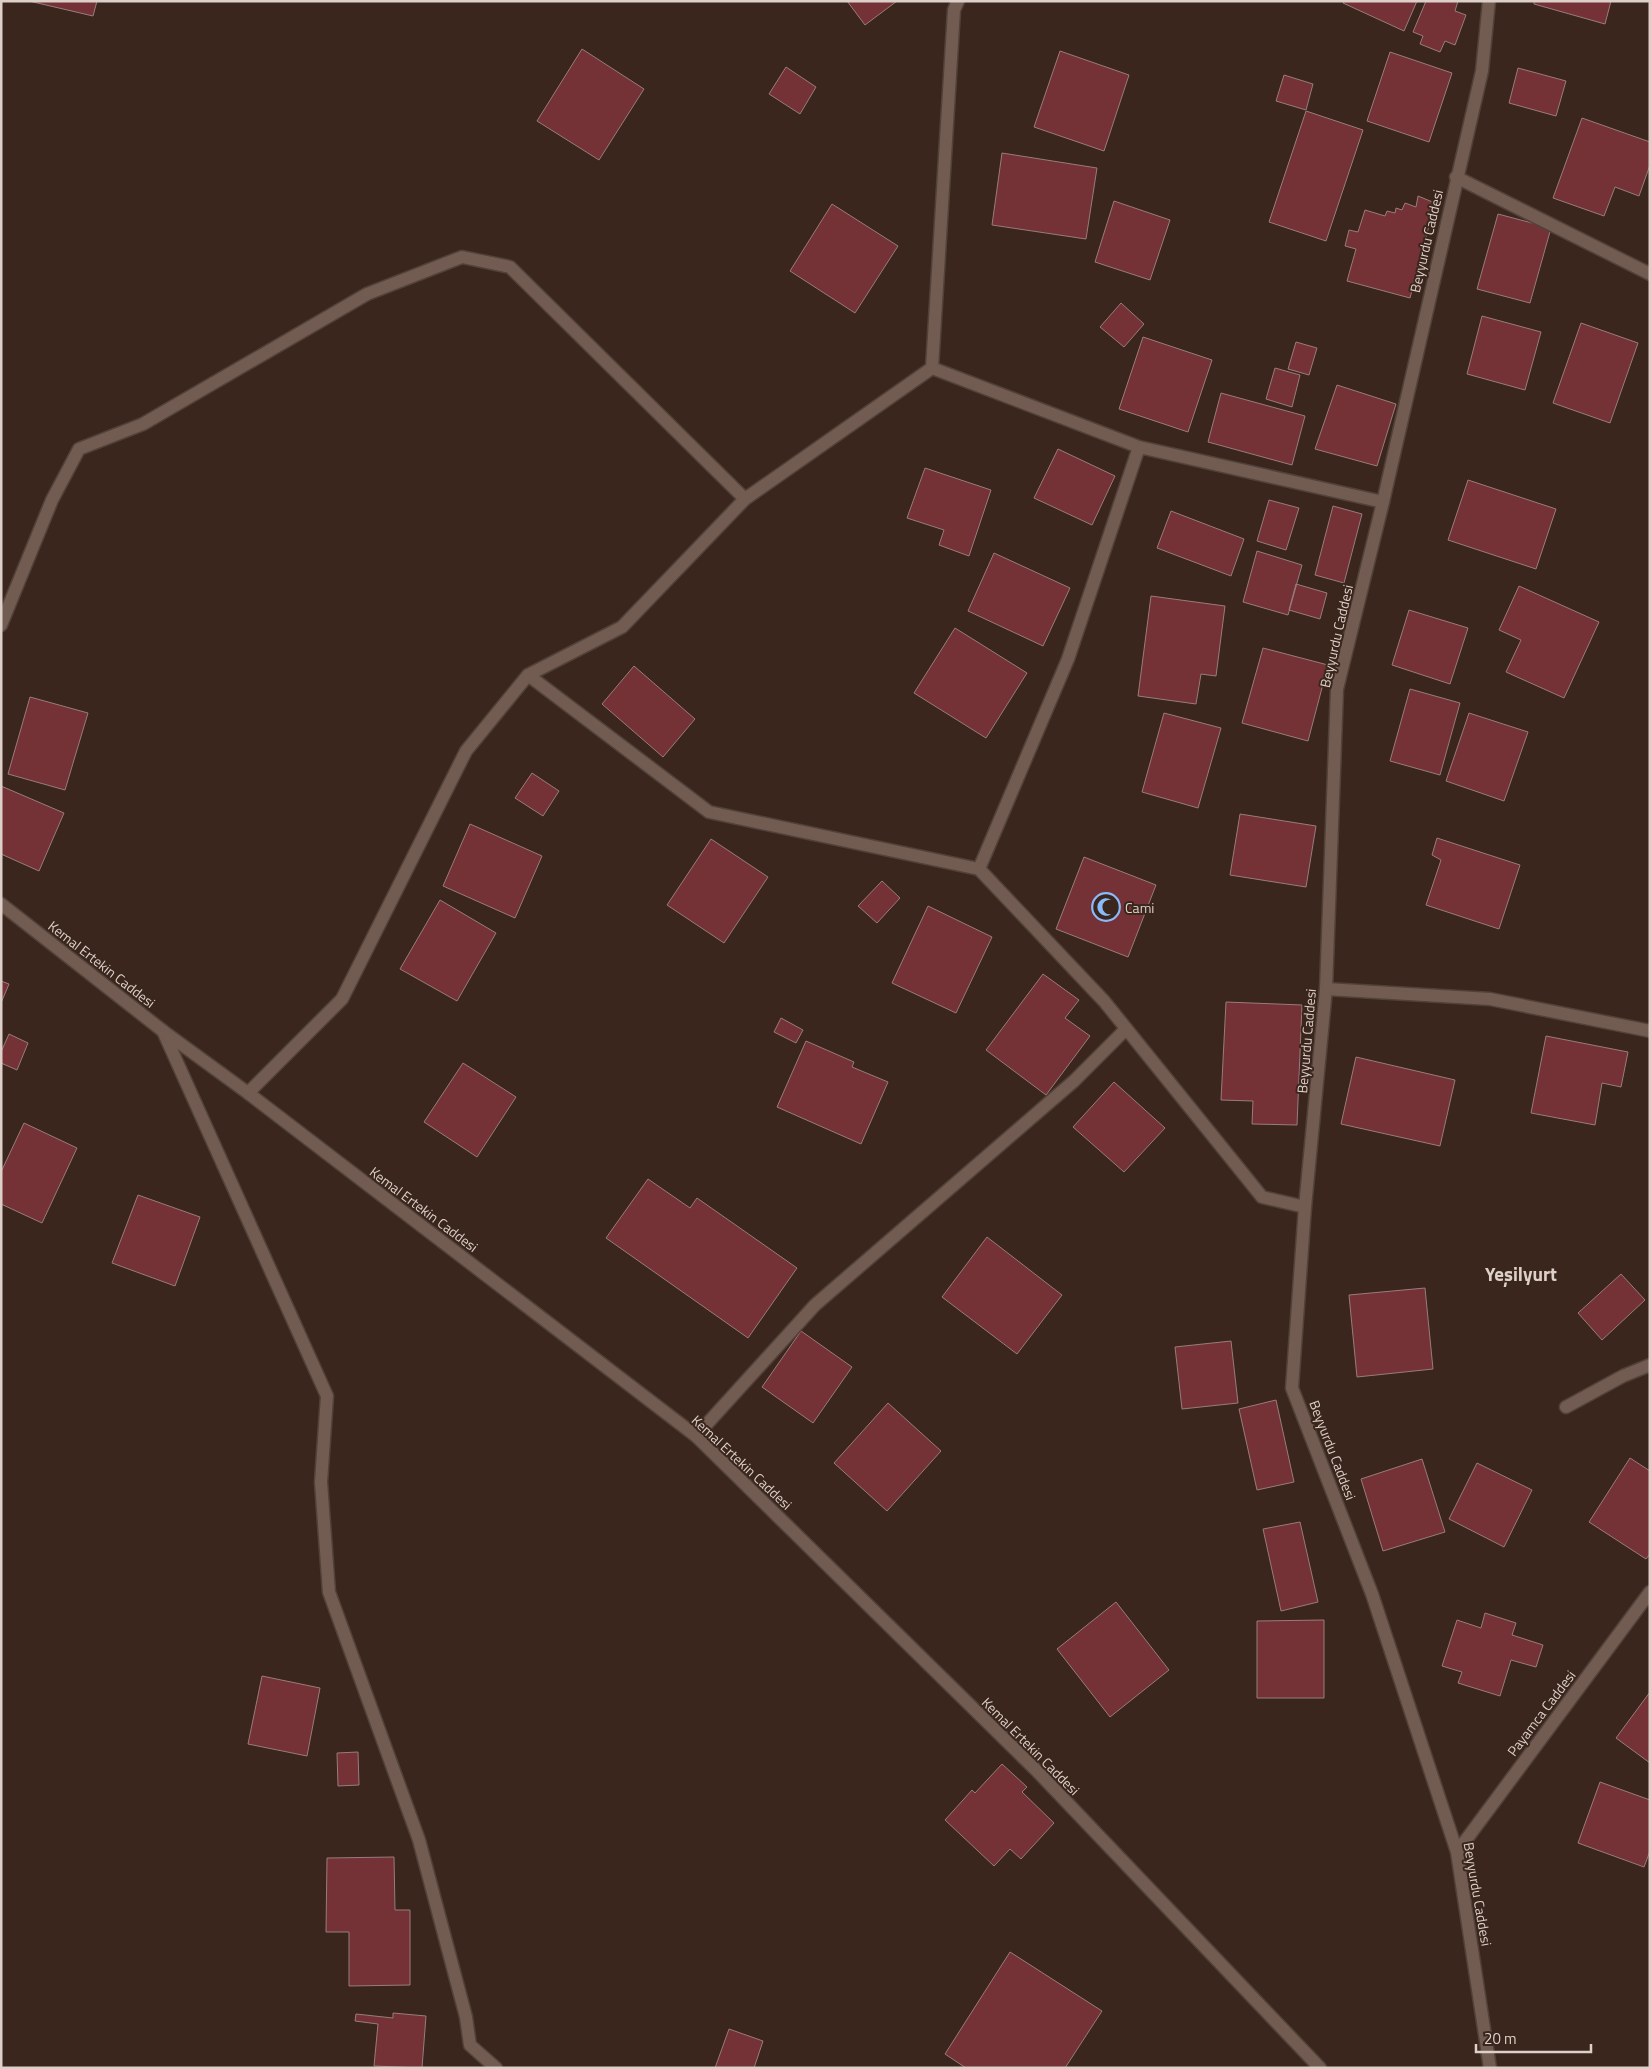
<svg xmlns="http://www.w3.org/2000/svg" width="1651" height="2069" viewBox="0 0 1651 2069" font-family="'Titillium Web',sans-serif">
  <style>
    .building { fill: #753236; stroke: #987c7c }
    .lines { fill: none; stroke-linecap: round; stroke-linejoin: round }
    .lane-casing { stroke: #514139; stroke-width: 15 }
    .street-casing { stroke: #514139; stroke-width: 15 }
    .secondary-casing { stroke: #514139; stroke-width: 15 }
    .lane { stroke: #725b50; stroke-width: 12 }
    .street { stroke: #725b50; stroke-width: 12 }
    .secondary { stroke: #725b50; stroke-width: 12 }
    .labels { text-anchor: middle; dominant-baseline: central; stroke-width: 4; stroke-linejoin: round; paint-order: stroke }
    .street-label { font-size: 14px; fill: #ddd0c9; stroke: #3a261c }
    .poi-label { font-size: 14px; fill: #ddd0c9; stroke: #3a261c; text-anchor: start }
    .district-label { font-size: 19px; font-weight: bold; fill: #ddd0c9; stroke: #3a261c }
  </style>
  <rect width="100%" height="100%" fill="#3a261c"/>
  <path class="building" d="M29 1H97L93 16Z
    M847 1H897L865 25Z
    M1344 1H1417L1404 31 1343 3Z
    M1426 1H1458L1455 11 1466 15 1455 45 1445 41 1440 52 1420 44 1423 36 1413 32Z
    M1534 1H1611L1605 24 1534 4Z
    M582 49 644 89 599 160 537 121Z
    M1060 51 1129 75 1104 151 1034 127Z
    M1390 52 1452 73 1429 142 1367 121Z
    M786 67 816 87 800 114 769 94Z
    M1518 68 1566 81 1556 116 1509 103Z
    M1284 75 1313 84 1306 110 1276 101Z
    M1306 111 1363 130 1326 241 1269 222Z
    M1582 118 1650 142V165L1639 196 1615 187 1604 216 1553 198Z
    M1002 153 1097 168 1086 239 992 225Z
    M1418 196 1435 203 1410 298 1347 281 1356 249 1345 246 1349 230 1358 232 1365 210 1385 216 1387 211 1395 213 1396 208 1402 210 1405 203 1416 207Z
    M1114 201 1170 220 1150 280 1095 262Z
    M832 204 898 246 855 313 790 271Z
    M1498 214 1551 228 1530 303 1477 289Z
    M1121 303 1144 324 1124 347 1100 327Z
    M1482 316 1541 332 1525 390 1467 374Z
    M1581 323 1638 343 1610 423 1553 403Z
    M1143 337 1212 360 1188 432 1119 409Z
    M1296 342 1317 348 1309 375 1288 369Z
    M1275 368 1300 375 1292 407 1266 399Z
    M1337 385 1396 404 1377 466 1315 449Z
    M1221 393 1305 416 1292 465 1208 442Z
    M1058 449 1115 476 1092 525 1034 498Z
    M925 468 991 490 969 556 939 545 944 530 907 518Z
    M1468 480 1556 509 1536 569 1448 540Z
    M1269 500 1299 508 1286 550 1257 541Z
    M1333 506 1362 514 1344 583 1315 575Z
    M1171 511 1244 539 1231 576 1157 548Z
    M1257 551 1302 565 1288 615 1243 602Z
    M994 553 1070 588 1043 646 968 611Z
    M1296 584 1327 593 1320 619 1289 610Z
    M1519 586 1599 622 1564 698 1506 672 1521 640 1499 630Z
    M1151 596 1225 606 1216 676 1201 674 1196 704 1138 696Z
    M1409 610 1468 628 1450 684 1392 665Z
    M955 628 1027 673 986 738 914 693Z
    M1263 648 1328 665 1308 741 1242 723Z
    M634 666 695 719 663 757 602 704Z
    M1410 689 1460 703 1440 775 1390 761Z
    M30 697 88 713 65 790 8 774Z
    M1164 713 1221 728 1198 808 1142 792Z
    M1469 713 1528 732 1504 801 1446 781Z
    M532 773 559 791 543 816 515 798Z
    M1 786 64 813 39 871 1 854Z
    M1240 814 1316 826 1306 887 1230 875Z
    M470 824 542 856 515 918 443 886Z
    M1437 838 1520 865 1499 929 1426 905 1441 860 1432 855Z
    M711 839 768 877 724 943 667 905Z
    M1084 857 1156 885 1128 957 1056 929Z
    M882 881 900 898 877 923 858 906Z
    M440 900 496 933 457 1001 400 969Z
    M928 906 992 937 956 1013 892 983Z
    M1043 974 1079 1000 1065 1018 1090 1036 1046 1095 986 1050Z
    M1 981 9 984 1 1003Z
    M1226 1002 1302 1005 1297 1125 1252 1124 1253 1101 1221 1100Z
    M781 1018 803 1030 796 1043 774 1032Z
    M9 1034 28 1043 17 1070 1 1063V1052Z
    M1546 1036 1628 1052 1621 1087 1602 1083 1595 1125 1531 1113Z
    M806 1041 854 1062 852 1067 888 1082 861 1144 777 1107Z
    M1356 1057 1455 1080 1440 1146 1341 1124Z
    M463 1063 516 1097 477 1157 424 1122Z
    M1114 1082 1165 1128 1124 1172 1073 1127Z
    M24 1123 77 1148 42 1223 1 1204V1172Z
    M648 1179 690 1208 697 1198 797 1268 748 1338 606 1238Z
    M138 1195 200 1217 175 1286 112 1263Z
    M987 1237 1062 1295 1017 1354 942 1297Z
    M1621 1274 1645 1300 1602 1340 1578 1313Z
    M1425 1288 1433 1369 1357 1377 1349 1295Z
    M801 1331 852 1367 813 1423 762 1387Z
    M1231 1341 1238 1403 1182 1409 1175 1347Z
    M1276 1400 1294 1482 1257 1490 1239 1409Z
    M888 1403 941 1451 887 1511 834 1463Z
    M1630 1458 1650 1471V1554L1646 1559 1589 1522Z
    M1422 1459 1445 1532 1383 1551 1361 1479Z
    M1477 1463 1532 1490 1504 1547 1449 1519Z
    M1300 1522 1318 1602 1281 1611 1263 1529Z
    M1116 1602 1169 1670 1110 1717 1057 1649Z
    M1485 1613 1516 1623 1512 1635 1543 1645 1536 1667 1511 1660 1500 1696 1458 1683 1462 1672 1442 1666 1457 1620 1481 1628Z
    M1324 1620V1698H1257V1621Z
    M262 1676 320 1688 307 1756 248 1744Z
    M1650 1692V1763L1616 1738Z
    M358 1752 359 1785 338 1786 337 1753Z
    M1002 1764 1027 1787 1022 1792 1054 1823 1021 1859 1010 1849 994 1866 945 1820 972 1790 975 1793Z
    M1600 1782 1650 1800V1851L1644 1867 1578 1843Z
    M394 1857 395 1910H410V1985L349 1986V1932H326L327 1858Z
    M1010 1952 1102 2011 1065 2068H966L945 2054Z
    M393 2013 426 2016 422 2068 374 2066 378 2024 355 2021 356 2014 393 2018Z
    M729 2029 763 2041 754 2068H715Z"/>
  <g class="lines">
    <defs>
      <path id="lane" d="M696 1436 815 1305 1074 1081 1126 1029"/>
      <path id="street" d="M1456 177 1650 274
        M932 368 1139 447 1383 502
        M1 625 52 500 79 449 143 424 367 294 462 257 510 267 745 499
        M528 675 709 812 979 869 1104 1001 1262 1197 1305 1207
        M979 869 1068 659 1139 447
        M1326 989 1490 999 1650 1031
        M163 1031 327 1396 321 1482 329 1592 419 1840 466 2017 470 2045 496 2068
        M248 1093 342 999 466 751 528 675 622 627 745 499 932 368 954 10 958 1
        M1566 1407 1623 1376 1650 1365"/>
      <path id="secondary" d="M1489 1 1482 71 1383 502 1337 689 1326 989 1305 1207 1292 1388 1372 1594 1457 1852 1490 2068
        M1 904 163 1031 248 1093 696 1436 1038 1772 1320 2068
        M1457 1852 1650 1592"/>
    </defs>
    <use href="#lane" class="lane-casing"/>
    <use href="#street" class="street-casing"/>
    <use href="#secondary" class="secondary-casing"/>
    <use href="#lane" class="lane"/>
    <use href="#street" class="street"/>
    <use href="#secondary" class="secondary"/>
  </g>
  <defs>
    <symbol id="mosque-ring" viewBox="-11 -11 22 22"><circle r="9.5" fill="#3a261c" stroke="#89bafc" stroke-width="1.5"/><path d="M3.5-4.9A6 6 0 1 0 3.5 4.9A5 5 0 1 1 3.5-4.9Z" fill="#89bafc"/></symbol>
  </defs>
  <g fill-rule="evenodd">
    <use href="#mosque-ring" x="1090" y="891" width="32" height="32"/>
  </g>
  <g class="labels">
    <g class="street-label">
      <text transform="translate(1426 241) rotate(-77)">Beyyurdu Caddesi</text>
      <text transform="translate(1336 636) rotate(-77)">Beyyurdu Caddesi</text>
      <text transform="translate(102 964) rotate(38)">Kemal Ertekin Caddesi</text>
      <text transform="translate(1306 1041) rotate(-85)">Beyyurdu Caddesi</text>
      <text transform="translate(424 1209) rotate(37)">Kemal Ertekin Caddesi</text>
      <text transform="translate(1333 1450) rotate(69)">Beyyurdu Caddesi</text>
      <text transform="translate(742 1462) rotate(43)">Kemal Ertekin Caddesi</text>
      <text transform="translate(1541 1713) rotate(-53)">Payamca Caddesi</text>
      <text transform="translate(1031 1746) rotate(45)">Kemal Ertekin Caddesi</text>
      <text transform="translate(1478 1894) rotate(80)">Beyyurdu Caddesi</text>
    </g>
    <g class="poi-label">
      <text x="1125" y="907">Cami</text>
    </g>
    <g class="district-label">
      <text x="1521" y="1273">Yeşilyurt</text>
    </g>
  </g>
  <rect width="1651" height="2069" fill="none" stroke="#ddd0c9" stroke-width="5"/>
  <path d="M1476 2044v8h115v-8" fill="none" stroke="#ddd0c9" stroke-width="2.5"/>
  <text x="1484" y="2044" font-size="15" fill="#ddd0c9" stroke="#3a261c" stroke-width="4" paint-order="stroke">20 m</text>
</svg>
